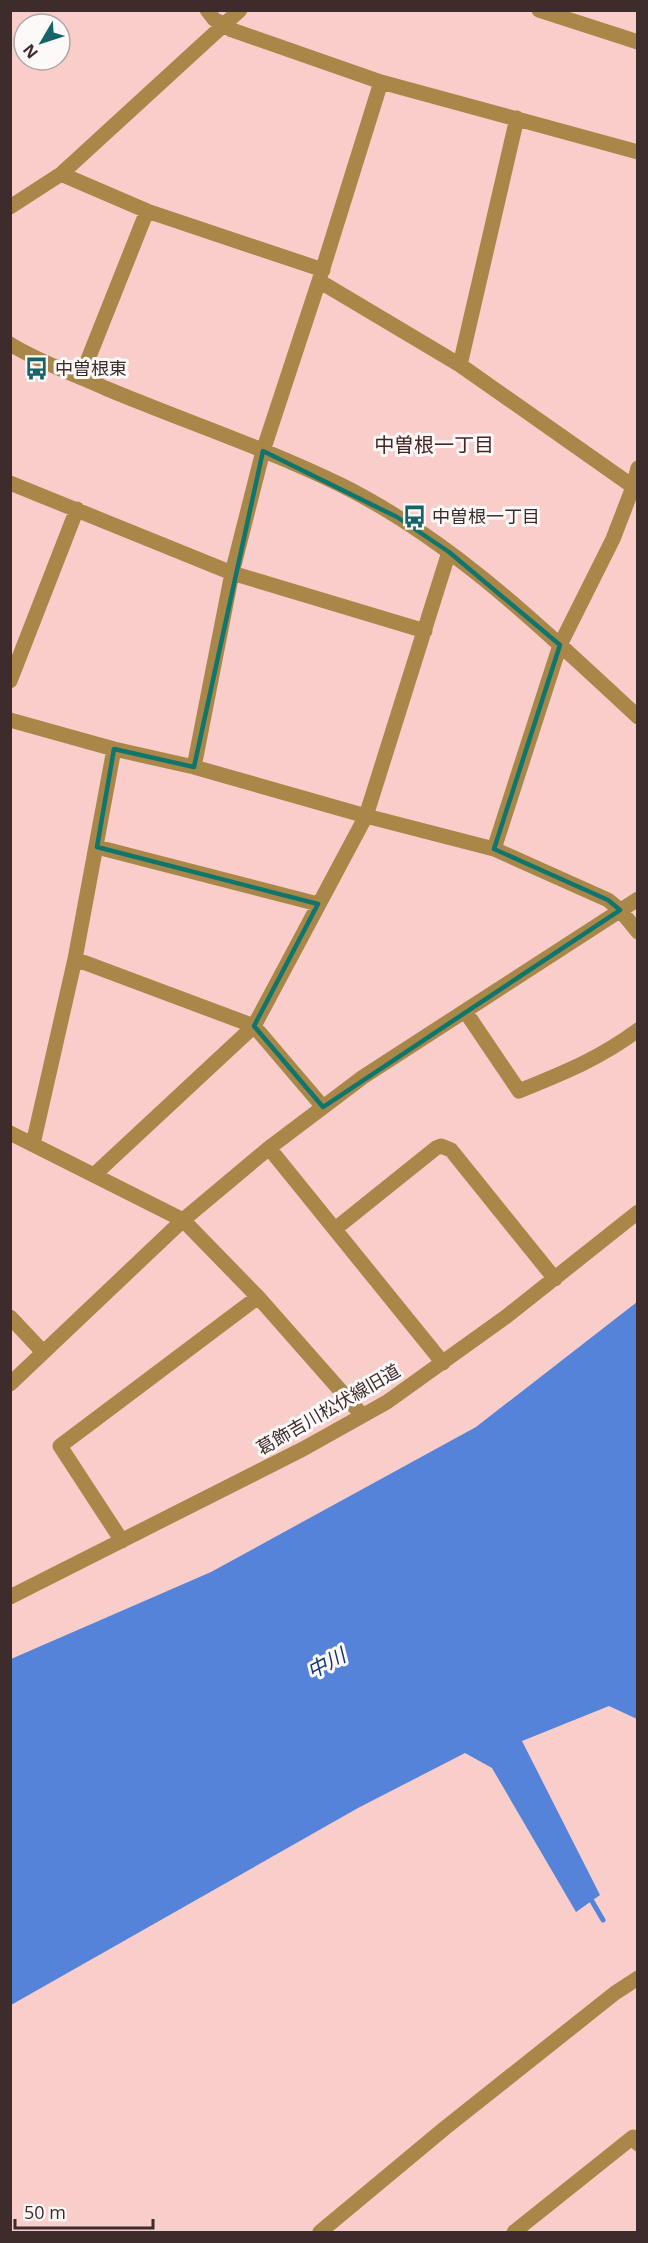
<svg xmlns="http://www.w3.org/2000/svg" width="648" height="2243" viewBox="0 0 648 2243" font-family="'Open Sans','Noto Sans JP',sans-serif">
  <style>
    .water { fill: #5583d9 }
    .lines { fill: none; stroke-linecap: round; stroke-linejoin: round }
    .stream { stroke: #5583d9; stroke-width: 5 }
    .minor { stroke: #a98749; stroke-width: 15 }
    .marked { fill: none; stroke: #0f766e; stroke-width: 4.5; stroke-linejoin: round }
    .labels { text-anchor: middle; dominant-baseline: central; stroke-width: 6; stroke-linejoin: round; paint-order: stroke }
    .poi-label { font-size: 18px; fill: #3d2c2b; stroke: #fdf9f8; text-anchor: start }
    .street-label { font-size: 18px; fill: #3d2c2b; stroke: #fdf9f8 }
    .neighbourhood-label { font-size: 20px; fill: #462524; stroke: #fdf9f8 }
    .water-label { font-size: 20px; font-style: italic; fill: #0d3581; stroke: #fdf9f8 }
  </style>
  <rect width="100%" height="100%" fill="#f9cdca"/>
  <path class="water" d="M637 1302V1719L609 1706 522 1741 600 1895 576 1912 492 1768 465 1753 358 1808 11 2005V1659L211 1572 476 1427Z"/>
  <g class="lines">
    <path class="stream" d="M589 1896 603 1920"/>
    <path class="minor" d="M207 10 214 19 232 30 381 82 638 152
      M539 10 638 42
      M61 174 147 211 323 270
      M10 207 61 174 240 10
      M319 281 460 365 638 490
      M10 344C39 362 74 374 105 388 184 421 265 448 341 485 454 541 546 632 638 717
      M460 365 517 118
      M81 377 147 211
      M10 483 232 573 425 631
      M10 681 77 509
      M10 720 114 749 194 767 366 816 494 849 608 900 620 910 638 932
      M194 767 232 573 263 451 319 281 381 82
      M97 847 318 904
      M494 849 560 645 613 539 633 487 638 468
      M75 959 254 1026 323 1107
      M465 1011 519 1091C563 1073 599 1059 638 1030
      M10 1133 183 1220 258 1297 362 1415
      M33 1144 75 959 114 749
      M269 1148 443 1363
      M95 1174 254 1026 366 816 449 552
      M335 1229 436 1148 441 1146 451 1150 555 1279
      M10 1317 43 1352
      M10 1384 183 1220 269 1148 363 1077 638 899
      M122 1541 60 1446 258 1297
      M10 1597 303 1449 387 1402 507 1316 638 1212
      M320 2232 445 2128 615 1993 638 1978
      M514 2232 633 2137 638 2144"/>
  </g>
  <path class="marked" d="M263 451 397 517 449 552 560 645 494 849 608 900 620 910 323 1107 254 1026 318 904 97 847 114 749 194 767Z"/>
  <defs>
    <symbol id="bus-bare" viewBox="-9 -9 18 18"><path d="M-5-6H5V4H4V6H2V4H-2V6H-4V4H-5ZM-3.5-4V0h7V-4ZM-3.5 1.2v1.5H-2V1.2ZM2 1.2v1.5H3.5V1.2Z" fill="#156469" stroke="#fdf9f8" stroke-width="2.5" paint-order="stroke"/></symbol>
  </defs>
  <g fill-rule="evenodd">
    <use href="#bus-bare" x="20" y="352" width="33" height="33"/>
    <use href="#bus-bare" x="398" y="500" width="33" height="33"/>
  </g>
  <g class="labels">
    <g class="poi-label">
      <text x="55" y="368">中曽根東</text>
      <text x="432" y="516">中曽根一丁目</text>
    </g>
    <g class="street-label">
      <text transform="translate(328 1409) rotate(-30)">葛飾吉川松伏線旧道</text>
    </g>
    <g class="neighbourhood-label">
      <text x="434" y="444">中曽根一丁目</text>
    </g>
    <g class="water-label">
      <text transform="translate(326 1663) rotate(-28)">中川</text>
    </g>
  </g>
  <rect width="648" height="2243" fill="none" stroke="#3d2c2b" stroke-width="24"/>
  <g transform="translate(42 42) rotate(231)"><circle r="28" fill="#fdf9f8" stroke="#b0a7a6" stroke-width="1.5"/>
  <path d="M0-4.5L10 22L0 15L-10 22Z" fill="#156469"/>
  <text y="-9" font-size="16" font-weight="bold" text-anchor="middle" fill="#3d2c2b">N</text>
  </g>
  <path d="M15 2219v9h138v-9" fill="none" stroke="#3d2c2b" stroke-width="3"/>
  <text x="24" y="2219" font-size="18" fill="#3d2c2b" stroke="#fdf9f8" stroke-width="4.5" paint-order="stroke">50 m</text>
</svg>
